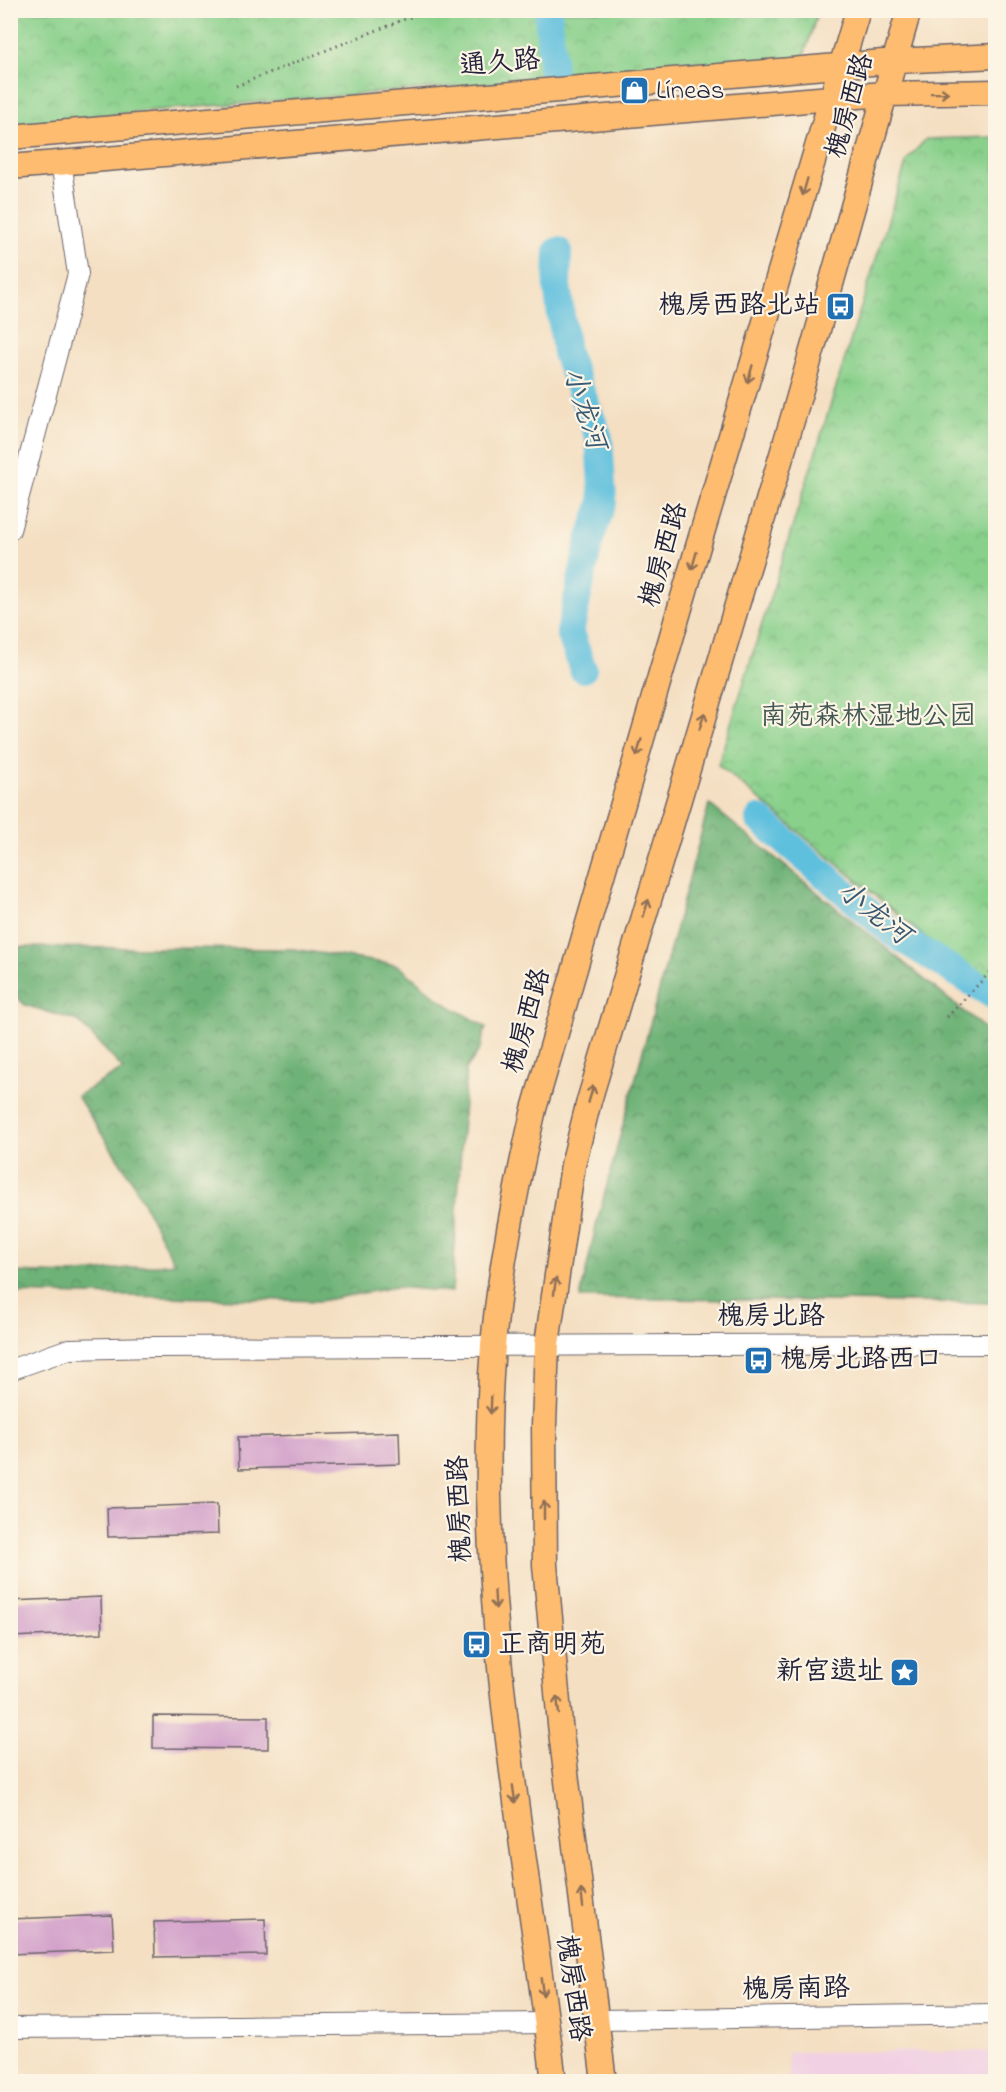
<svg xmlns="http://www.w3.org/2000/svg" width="1006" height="2092" viewBox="0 0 1006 2092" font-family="'Indie Flower','LXGW WenKai TC',sans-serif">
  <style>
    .built { fill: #f1d0e3 }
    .forest { fill: url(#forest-crowns); stroke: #486a59; stroke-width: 1.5 }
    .park { fill: url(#park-crowns); stroke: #567963; stroke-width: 1.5 }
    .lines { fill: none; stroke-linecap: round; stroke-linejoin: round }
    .river { stroke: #5fc0de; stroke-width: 28 }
    .building { fill: #d3a2cb }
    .minor-casing { stroke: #6c646a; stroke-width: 22 }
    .major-casing { stroke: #6c646a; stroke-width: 27 }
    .path { stroke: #6c646a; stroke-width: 3; stroke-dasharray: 1.5 4.5; stroke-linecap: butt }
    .minor { stroke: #fff; stroke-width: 20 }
    .major { stroke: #fdbc70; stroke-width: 24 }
    .oneway { stroke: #906f56 }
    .labels { text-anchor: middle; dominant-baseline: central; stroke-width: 4.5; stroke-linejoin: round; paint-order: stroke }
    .street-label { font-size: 27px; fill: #22223b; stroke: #fcf5e5 }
    .poi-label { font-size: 27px; fill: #22223b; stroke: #fcf5e5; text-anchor: start }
    .park-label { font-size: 27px; fill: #415653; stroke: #fcf5e5 }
    .water-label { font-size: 28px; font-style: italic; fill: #375974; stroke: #fcf5e5 }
  </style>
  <defs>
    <pattern id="forest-crowns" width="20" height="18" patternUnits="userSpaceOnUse" patternTransform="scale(1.5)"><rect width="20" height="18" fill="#6eb277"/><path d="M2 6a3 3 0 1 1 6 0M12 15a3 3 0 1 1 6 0" fill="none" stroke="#5a9063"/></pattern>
    <pattern id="park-crowns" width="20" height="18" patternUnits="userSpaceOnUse" patternTransform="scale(1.5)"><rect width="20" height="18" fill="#89d08b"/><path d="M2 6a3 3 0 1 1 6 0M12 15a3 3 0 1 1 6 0" fill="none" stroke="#76b279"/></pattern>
  </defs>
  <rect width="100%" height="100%" fill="#fcf5e5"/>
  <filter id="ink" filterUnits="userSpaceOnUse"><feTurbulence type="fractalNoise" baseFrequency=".0167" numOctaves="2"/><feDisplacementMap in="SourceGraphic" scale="12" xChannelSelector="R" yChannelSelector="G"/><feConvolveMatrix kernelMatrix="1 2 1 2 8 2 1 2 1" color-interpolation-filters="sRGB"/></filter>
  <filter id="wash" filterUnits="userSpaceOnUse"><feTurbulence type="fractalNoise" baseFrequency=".008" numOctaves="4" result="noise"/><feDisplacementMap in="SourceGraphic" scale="24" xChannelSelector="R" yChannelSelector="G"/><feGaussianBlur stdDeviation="1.35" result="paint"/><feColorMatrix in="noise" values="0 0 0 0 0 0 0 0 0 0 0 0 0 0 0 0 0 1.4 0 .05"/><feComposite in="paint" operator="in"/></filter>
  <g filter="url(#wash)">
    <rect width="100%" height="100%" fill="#f4dfc2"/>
    <path class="built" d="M995 2051V2081H789L787 2052Z"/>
    <path class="forest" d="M709 804 995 1037V1303L580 1298 596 1226Z
      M11 947 293 949 397 965 443 1002 486 1027 480 1049 466 1069 452 1292 396 1287 320 1301 11 1293V1272L73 1274 174 1263 130 1177 77 1096 123 1069 78 1021 25 1005 11 991Z"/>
    <path class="park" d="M10 11H818L803 59 146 111 11 126Z
      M995 137H996L995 985 965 970 718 765 907 160 926 139Z"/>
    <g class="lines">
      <path class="river" d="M548 10 554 84
        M558 251 557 285 566 353 599 438 603 502 589 543 570 633 583 669
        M759 819 894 934 996 997"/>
    </g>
    <g id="blocks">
      <path class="building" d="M399 1432 400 1464 239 1469 238 1437Z
        M217 1504 218 1534 108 1537 107 1508Z
        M101 1597 102 1633 10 1637V1601Z
        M153 1716 268 1717V1749L153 1748Z
        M112 1915 114 1950 10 1954V1919Z
        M265 1919 266 1955 155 1957 154 1922Z"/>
    </g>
  </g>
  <g filter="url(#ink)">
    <use href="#blocks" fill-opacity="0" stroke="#6c646a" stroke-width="1.5"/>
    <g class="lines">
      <defs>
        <path id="minor" d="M10 530 78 274 61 162
          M10 1370 69 1349 154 1347 996 1344
          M597 2020 996 2014
          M10 2028 547 2023"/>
        <path id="major" d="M10 137 895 61 996 56
          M10 167 831 98 885 94 996 92
          M554 2082C525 1838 473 1593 493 1346 500 1266 516 1187 534 1109L691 570 858 10
          M604 2082 560 1724 545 1565 544 1425 547 1344 573 1165 589 1101 794 414 909 10"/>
      </defs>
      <use href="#minor" class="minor-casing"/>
      <use href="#major" class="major-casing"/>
      <path class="path" d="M10 15 19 10
        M236 86 428 10
        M947 1017 993 969 996 970"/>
      <use href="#minor" class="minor"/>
      <use href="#major" class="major"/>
    </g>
    <defs><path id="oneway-shaft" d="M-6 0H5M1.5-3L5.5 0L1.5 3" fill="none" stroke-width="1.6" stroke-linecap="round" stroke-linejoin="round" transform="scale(1.5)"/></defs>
    <g class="oneway">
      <use href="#oneway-shaft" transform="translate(940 93) rotate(-1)"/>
      <use href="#oneway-shaft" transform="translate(805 187) rotate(106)"/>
      <use href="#oneway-shaft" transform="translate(750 374) rotate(106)"/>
      <use href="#oneway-shaft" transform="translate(694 561) rotate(106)"/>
      <use href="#oneway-shaft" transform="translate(702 721) rotate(-73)"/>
      <use href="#oneway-shaft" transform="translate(639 748) rotate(106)"/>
      <use href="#oneway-shaft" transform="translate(646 908) rotate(-73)"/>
      <use href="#oneway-shaft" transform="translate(591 1094) rotate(-74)"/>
      <use href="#oneway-shaft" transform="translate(555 1286) rotate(-83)"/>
      <use href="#oneway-shaft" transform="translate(491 1405) rotate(92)"/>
      <use href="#oneway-shaft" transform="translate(544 1510) rotate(-90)"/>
      <use href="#oneway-shaft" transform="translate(495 1600) rotate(86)"/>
      <use href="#oneway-shaft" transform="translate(558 1705) rotate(-96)"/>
      <use href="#oneway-shaft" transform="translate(514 1794) rotate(82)"/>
      <use href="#oneway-shaft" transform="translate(582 1898) rotate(-97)"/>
      <use href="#oneway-shaft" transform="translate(542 1987) rotate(82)"/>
    </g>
  </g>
  <defs>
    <symbol id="shop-square" viewBox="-11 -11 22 22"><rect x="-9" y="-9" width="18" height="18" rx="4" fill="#1f6fb2" stroke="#fcf5e5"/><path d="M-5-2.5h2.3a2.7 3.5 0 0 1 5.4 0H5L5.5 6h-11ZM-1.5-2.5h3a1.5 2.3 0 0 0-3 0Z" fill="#fff"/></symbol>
    <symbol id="bus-square" viewBox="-11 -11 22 22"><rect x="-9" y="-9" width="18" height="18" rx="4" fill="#1f6fb2" stroke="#fcf5e5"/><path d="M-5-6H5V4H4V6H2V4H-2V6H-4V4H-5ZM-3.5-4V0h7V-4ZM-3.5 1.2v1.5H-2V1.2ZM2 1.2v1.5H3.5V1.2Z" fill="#fff"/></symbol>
    <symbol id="sight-square" viewBox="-11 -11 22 22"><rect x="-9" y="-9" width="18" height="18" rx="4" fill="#1f6fb2" stroke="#fcf5e5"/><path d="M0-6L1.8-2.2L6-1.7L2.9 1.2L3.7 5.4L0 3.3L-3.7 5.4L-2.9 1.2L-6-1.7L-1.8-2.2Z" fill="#fff"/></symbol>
  </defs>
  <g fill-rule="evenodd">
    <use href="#shop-square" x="618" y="74" width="33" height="33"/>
    <use href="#bus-square" x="824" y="290" width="33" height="33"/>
    <use href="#bus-square" x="742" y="1344" width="33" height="33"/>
    <use href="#bus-square" x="460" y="1628" width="33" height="33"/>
    <use href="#sight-square" x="888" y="1656" width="33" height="33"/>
  </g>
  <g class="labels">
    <g class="street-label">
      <text transform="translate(500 64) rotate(-5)">通久路</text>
      <text transform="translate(851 106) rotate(-74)">槐房西路</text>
      <text transform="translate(665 555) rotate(-74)">槐房西路</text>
      <text transform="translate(528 1021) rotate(-74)">槐房西路</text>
      <text x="771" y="1317">槐房北路</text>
      <text transform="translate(461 1509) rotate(-92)">槐房西路</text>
      <text transform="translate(572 1988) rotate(82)">槐房西路</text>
      <text transform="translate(796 1990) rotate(-1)">槐房南路</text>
    </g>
    <g class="poi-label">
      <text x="656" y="91">Líneas</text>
      <text x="820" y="306" text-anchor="end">槐房西路北站</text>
      <text x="780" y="1360">槐房北路西口</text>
      <text x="498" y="1645">正商明苑</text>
      <text x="884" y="1672" text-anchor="end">新宫遗址</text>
    </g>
    <g class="park-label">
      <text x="868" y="717">南苑森林湿地公园</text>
    </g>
    <g class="water-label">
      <text transform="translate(583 409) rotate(72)">小龙河</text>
      <text transform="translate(873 914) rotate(38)">小龙河</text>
    </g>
  </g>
  <rect width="1006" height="2092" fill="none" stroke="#fcf5e5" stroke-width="36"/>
</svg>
